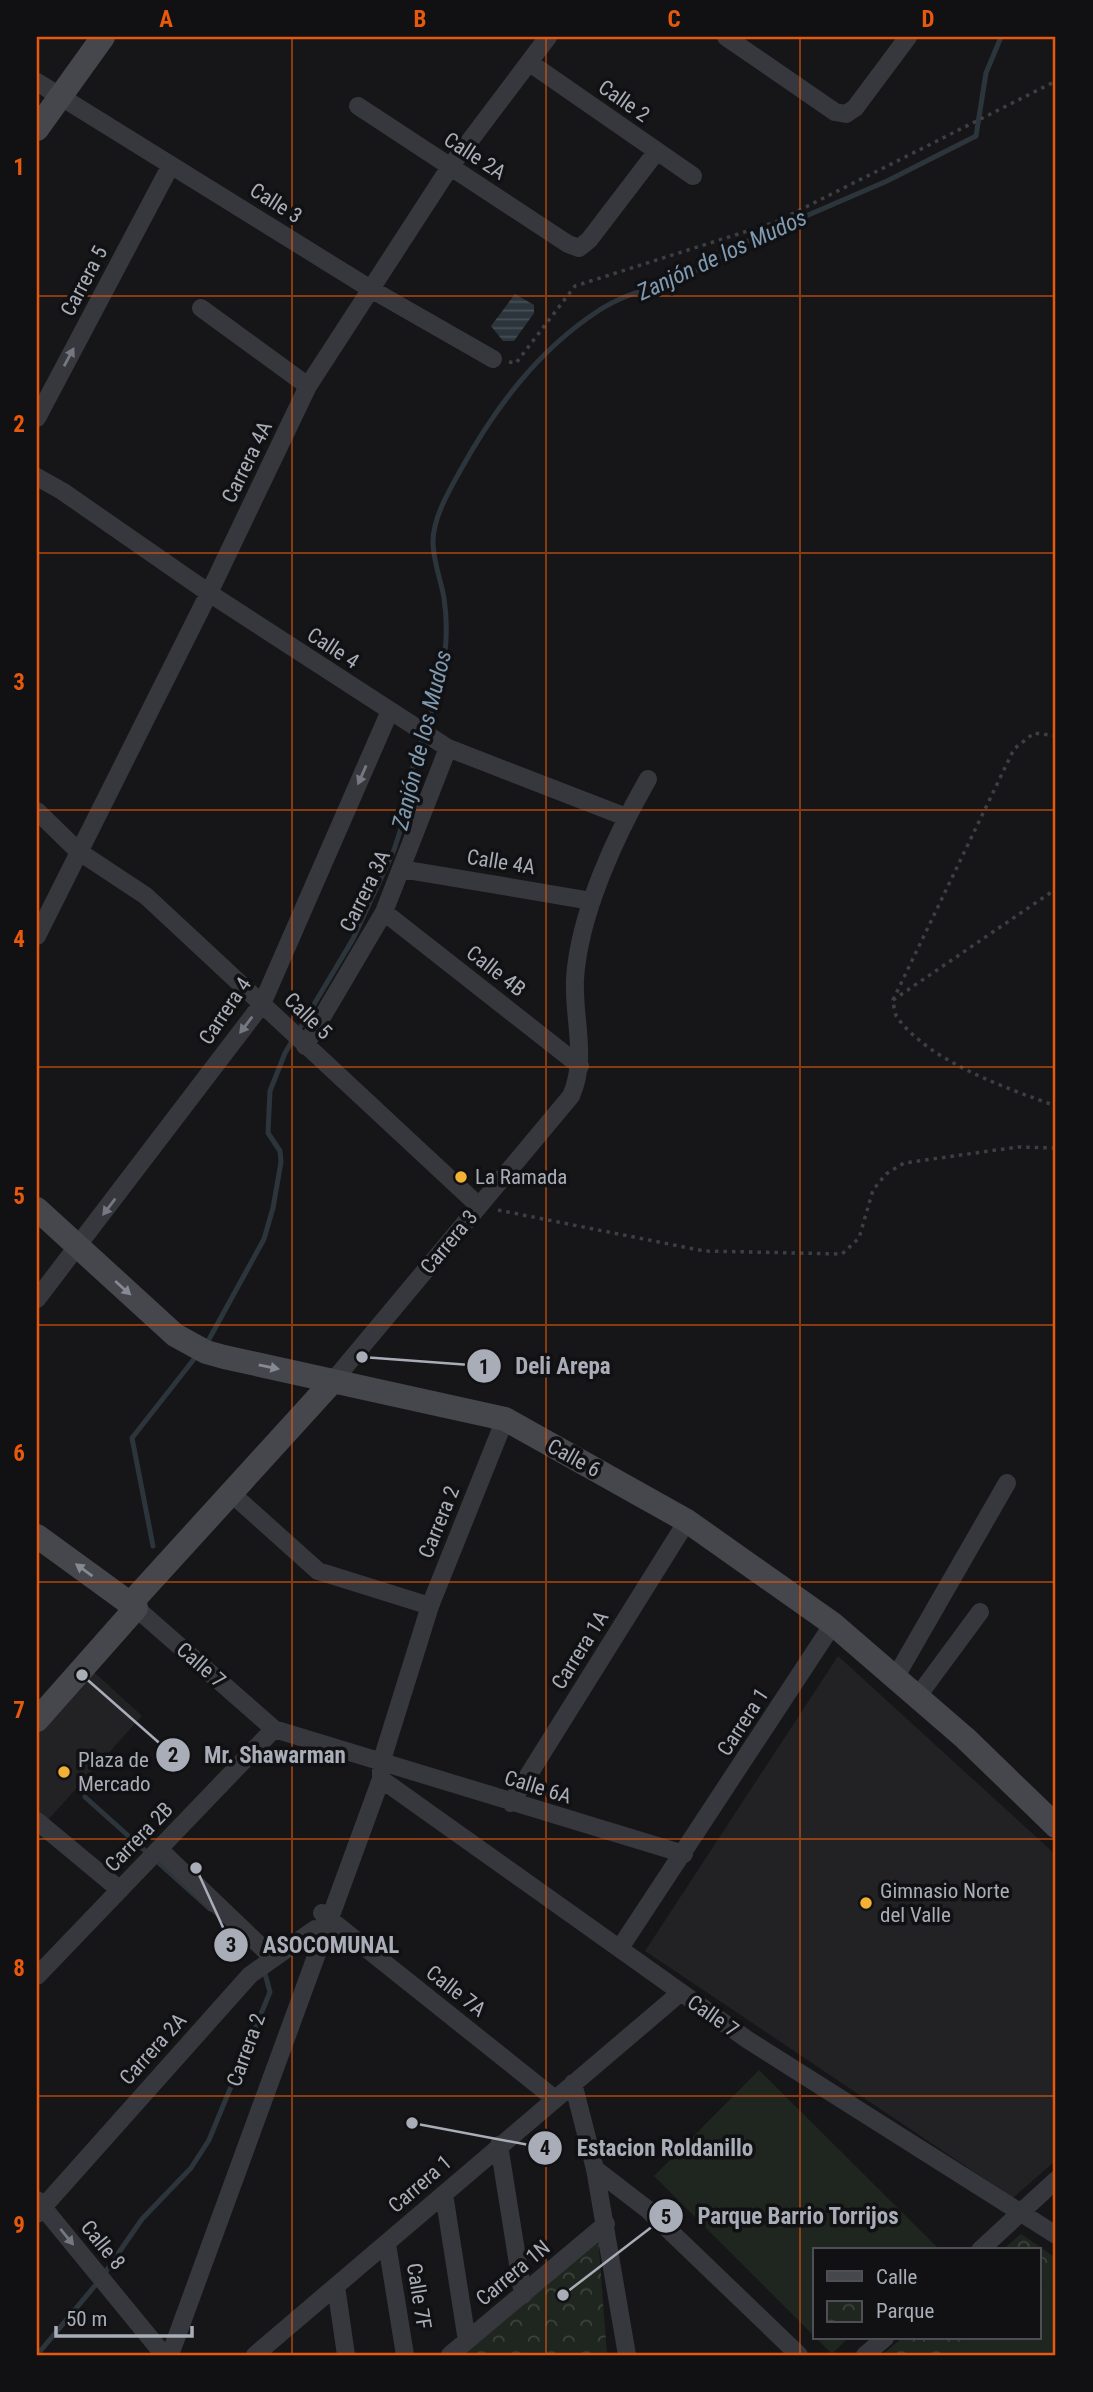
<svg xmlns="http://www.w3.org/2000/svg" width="1093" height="2392" viewBox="0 0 1093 2392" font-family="'Roboto Condensed',sans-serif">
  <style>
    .built { fill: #222225 }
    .park { fill: url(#park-crowns) }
    .garden { fill: #1e261f }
    .water { fill: url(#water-rules) }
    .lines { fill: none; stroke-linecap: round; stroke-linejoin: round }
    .stream { stroke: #2c353c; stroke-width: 5 }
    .path { stroke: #3d3f44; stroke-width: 3.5; stroke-dasharray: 3.5 5; stroke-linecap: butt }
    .street { stroke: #37383d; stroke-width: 18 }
    .secondary { stroke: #45474d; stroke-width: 24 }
    .oneway { fill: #757881 }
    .oneway2 { fill: #858993 }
    .grid { fill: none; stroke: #e8590c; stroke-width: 2; stroke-opacity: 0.55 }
    .poi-dot { fill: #f2b134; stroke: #111113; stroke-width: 2.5 }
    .labels { text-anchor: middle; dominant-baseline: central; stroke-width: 7; stroke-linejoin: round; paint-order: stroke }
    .street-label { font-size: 21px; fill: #a8adb8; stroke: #111113 }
    .poi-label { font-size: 21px; fill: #a8adb8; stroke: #111113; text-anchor: start }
    .water-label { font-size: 23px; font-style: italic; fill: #7f9bb3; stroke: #111113 }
    .leader { fill: none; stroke: #a8adb8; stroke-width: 2.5 }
    .callout-dot { fill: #a8adb8; stroke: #111113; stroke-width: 2.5 }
    .mark-label { font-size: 21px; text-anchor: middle; font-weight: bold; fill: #111 }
    .callout-label { font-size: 23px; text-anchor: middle; font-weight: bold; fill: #a8adb8; stroke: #111113; stroke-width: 7; stroke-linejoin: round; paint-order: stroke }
    .neatline { fill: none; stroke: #e8590c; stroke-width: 2.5 }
    .grid-label { font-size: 23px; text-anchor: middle; font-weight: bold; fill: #e8590c }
  </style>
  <defs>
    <pattern id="park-crowns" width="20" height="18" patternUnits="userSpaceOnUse" patternTransform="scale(1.75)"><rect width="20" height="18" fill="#1e261f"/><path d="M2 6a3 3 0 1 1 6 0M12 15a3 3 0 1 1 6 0" fill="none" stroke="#3c433d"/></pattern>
    <pattern id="water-rules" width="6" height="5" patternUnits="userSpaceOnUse" patternTransform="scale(1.75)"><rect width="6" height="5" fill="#2c353c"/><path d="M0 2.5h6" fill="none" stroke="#485056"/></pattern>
  </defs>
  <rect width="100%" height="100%" fill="#161618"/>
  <path class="built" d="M838 1656 1056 1855V2160L1013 2198 645 1951Z
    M94 1672 142 1716 47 1821 37 1812V1733Z"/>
  <path class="park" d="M1021 2234 1056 2258V2355H882L902 2338H1039V2250H1002Z
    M598 2235 607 2355H451Z"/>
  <path class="garden" d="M759 2070 938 2248 815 2250V2337L654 2176Z
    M1039 2279 1056 2298V2355H952L971 2338H1039Z
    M816 2338H848L832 2354Z"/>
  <path class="water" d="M515 294 534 305V313L514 341H503L491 326Z"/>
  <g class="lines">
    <path class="stream" d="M426 728C442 686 451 643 444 598 441 580 432 558 433 540 434 516 449 491 460 471 495 408 537 351 598 311 639 284 691 283 732 248L887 181 976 136 986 73 1001 37
      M207 1343 264 1239 273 1208 281 1162 280 1151 268 1133 270 1091 285 1053 353 939 394 850 412 794 413 764 423 737
      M153 1546 132 1438 198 1354
      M85 1797 210 1909
      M104 2274 142 2219 191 2168 209 2140 270 1992 264 1970
      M37 2355 98 2282"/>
    <path class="path" d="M509 362 516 363 575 286 776 222 1056 81
      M1056 736 1034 733 1014 749 893 1000C894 1006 894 1015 899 1020 933 1063 1006 1088 1056 1106
      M893 1000 1056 889
      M498 1210 704 1251 842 1254 859 1238 873 1190 886 1174 904 1163 1018 1147 1056 1148"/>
    <path class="street" d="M726 37 835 112 846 114 855 108 908 37
      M530 63 693 176
      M37 82 369 288 493 359
      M358 106 568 244 579 248 589 240 657 151
      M201 308 308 386
      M37 418 171 165
      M37 477 62 491 209 593 448 748 626 817
      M37 811 78 851 146 896 479 1206
      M402 869 592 901
      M384 912 580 1066
      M37 936 209 593 308 386 450 167 548 37
      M305 1046 384 912 448 748
      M37 1299 262 1004 389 713
      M333 1381 571 1096C588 1058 573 1019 575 979 579 914 616 835 648 779
      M231 1493 318 1571 430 1606
      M136 1608 274 1729 684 1854
      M895 1678 1007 1483
      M918 1696 980 1612
      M381 1779 748 2040 1056 2235
      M511 1803 687 1521
      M37 1821 120 1890
      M159 1849 273 1958
      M322 1913 555 2099
      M620 1948 833 1624
      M37 1976 274 1729
      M573 2083 595 2169 627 2355
      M499 2145 523 2295
      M595 2169 647 2209 799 2355
      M444 2194 467 2341
      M37 2200 164 2355
      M37 2214 250 1975 315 1929
      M387 2244 405 2355
      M980 2250 1056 2180
      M336 2286 346 2355
      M170 2355 381 1779V1763L430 1606 505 1419
      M255 2355 680 1993
      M450 2355 606 2224
      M865 2355 885 2338"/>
    <path class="secondary" d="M37 129 103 37
      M37 1209 175 1335 206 1352 224 1357 505 1419 687 1521 833 1624 965 1738 1056 1826
      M37 1536 136 1608 37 1720
      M130 1604 333 1381"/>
  </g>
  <defs><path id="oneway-solid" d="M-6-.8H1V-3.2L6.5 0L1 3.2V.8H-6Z" transform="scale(1.75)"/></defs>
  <g class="oneway">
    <use href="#oneway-solid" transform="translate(69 357) rotate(-62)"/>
    <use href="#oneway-solid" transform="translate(362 775) rotate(114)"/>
    <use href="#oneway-solid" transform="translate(246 1025) rotate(127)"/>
    <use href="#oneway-solid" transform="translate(109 1207) rotate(127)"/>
    <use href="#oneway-solid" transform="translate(67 2237) rotate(51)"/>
  </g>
  <g class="oneway2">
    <use href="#oneway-solid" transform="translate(123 1288) rotate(42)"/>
    <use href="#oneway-solid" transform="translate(269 1367) rotate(12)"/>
    <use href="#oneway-solid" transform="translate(84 1570) rotate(-144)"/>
  </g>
  <path class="grid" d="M292 37V2355M546 37V2355M800 37V2355M37 296H1056M37 553H1056M37 810H1056M37 1067H1056M37 1325H1056M37 1582H1056M37 1839H1056M37 2096H1056"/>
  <g class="poi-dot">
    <circle cx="461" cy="1177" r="7"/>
    <circle cx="64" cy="1772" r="7"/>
    <circle cx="866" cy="1903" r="7"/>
  </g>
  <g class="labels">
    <g class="street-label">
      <text transform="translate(624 101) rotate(35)">Calle 2</text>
      <text transform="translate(475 156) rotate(33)">Calle 2A</text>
      <text transform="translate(276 203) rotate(32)">Calle 3</text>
      <text transform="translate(84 281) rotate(-62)">Carrera 5</text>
      <text transform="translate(247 462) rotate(-64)">Carrera 4A</text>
      <text transform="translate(333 648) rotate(33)">Calle 4</text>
      <text transform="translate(501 862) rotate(9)">Calle 4A</text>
      <text transform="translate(365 891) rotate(-64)">Carrera 3A</text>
      <text transform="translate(496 971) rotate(38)">Calle 4B</text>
      <text transform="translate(225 1011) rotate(-56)">Carrera 4</text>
      <text transform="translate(308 1016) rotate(44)">Calle 5</text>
      <text transform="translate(449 1242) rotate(-50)">Carrera 3</text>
      <text transform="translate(574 1458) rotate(29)">Calle 6</text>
      <text transform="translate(439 1522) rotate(-68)">Carrera 2</text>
      <text transform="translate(580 1650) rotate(-58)">Carrera 1A</text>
      <text transform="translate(201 1665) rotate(41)">Calle 7</text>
      <text transform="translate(743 1722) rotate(-57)">Carrera 1</text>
      <text transform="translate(538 1787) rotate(17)">Calle 6A</text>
      <text transform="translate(139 1837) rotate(-46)">Carrera 2B</text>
      <text transform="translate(456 1991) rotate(38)">Calle 7A</text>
      <text transform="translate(713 2016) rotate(35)">Calle 7</text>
      <text transform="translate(153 2049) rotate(-48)">Carrera 2A</text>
      <text transform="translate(246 2050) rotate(-70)">Carrera 2</text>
      <text transform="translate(420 2184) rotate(-41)">Carrera 1</text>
      <text transform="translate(103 2245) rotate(51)">Calle 8</text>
      <text transform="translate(513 2273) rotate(-40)">Carrera 1N</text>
      <text transform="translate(419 2296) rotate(81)">Calle 7F</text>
    </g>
    <g class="poi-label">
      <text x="475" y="1177">La Ramada</text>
      <text x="78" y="1760">Plaza de<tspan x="78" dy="24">Mercado</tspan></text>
      <text x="880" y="1891">Gimnasio Norte<tspan x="880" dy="24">del Valle</tspan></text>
    </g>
    <g class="water-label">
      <text transform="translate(722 255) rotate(-25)">Zanjón de los Mudos</text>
      <text transform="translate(422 740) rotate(-76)">Zanjón de los Mudos</text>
    </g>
  </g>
  <path class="leader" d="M362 1357L484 1366M82 1675L173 1755M196 1868L231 1945M412 2123L545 2148M563 2295L666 2216"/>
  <g class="callout-dot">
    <circle cx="362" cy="1357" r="7"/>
    <circle cx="82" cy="1675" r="7"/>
    <circle cx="196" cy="1868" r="7"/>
    <circle cx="412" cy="2123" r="7"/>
    <circle cx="563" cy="2295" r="7"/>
    <circle cx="484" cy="1366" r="18"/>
    <circle cx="173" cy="1755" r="18"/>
    <circle cx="231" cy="1945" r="18"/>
    <circle cx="545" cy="2148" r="18"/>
    <circle cx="666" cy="2216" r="18"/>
  </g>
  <g class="mark-label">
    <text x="484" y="1374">1</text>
    <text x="173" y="1762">2</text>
    <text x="231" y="1952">3</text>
    <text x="545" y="2155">4</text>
    <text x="666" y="2224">5</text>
  </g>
  <g class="callout-label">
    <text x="563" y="1374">Deli Arepa</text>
    <text x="275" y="1763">Mr. Shawarman</text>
    <text x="331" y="1953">ASOCOMUNAL</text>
    <text x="665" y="2156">Estacion Roldanillo</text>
    <text x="798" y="2224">Parque Barrio Torrijos</text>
  </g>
  <rect width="1093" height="2392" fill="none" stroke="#111113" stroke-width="77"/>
  <rect x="813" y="2248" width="228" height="91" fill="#111113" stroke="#4d4f55" stroke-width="2"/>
  <rect x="827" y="2271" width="35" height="10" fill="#45474d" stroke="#4d4f55" stroke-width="2"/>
  <text x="876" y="2284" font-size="21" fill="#a8adb8">Calle</text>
  <rect x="827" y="2301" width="35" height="21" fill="url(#park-crowns)" stroke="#4d4f55" stroke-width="2"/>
  <text x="876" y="2318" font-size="21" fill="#a8adb8">Parque</text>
  <path d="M56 2326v10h136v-10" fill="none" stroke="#a8adb8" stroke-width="3.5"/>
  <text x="66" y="2326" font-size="21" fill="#a8adb8" stroke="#111113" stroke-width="5" paint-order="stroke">50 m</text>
  <rect x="38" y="38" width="1016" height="2316" class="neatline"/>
  <g class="grid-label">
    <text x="166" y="27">A</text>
    <text x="420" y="27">B</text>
    <text x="674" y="27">C</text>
    <text x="928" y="27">D</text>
    <text x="19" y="175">1</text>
    <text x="19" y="432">2</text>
    <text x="19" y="690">3</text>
    <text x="19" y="947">4</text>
    <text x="19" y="1204">5</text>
    <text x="19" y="1461">6</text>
    <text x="19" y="1718">7</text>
    <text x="19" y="1976">8</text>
    <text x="19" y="2233">9</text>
  </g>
</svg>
